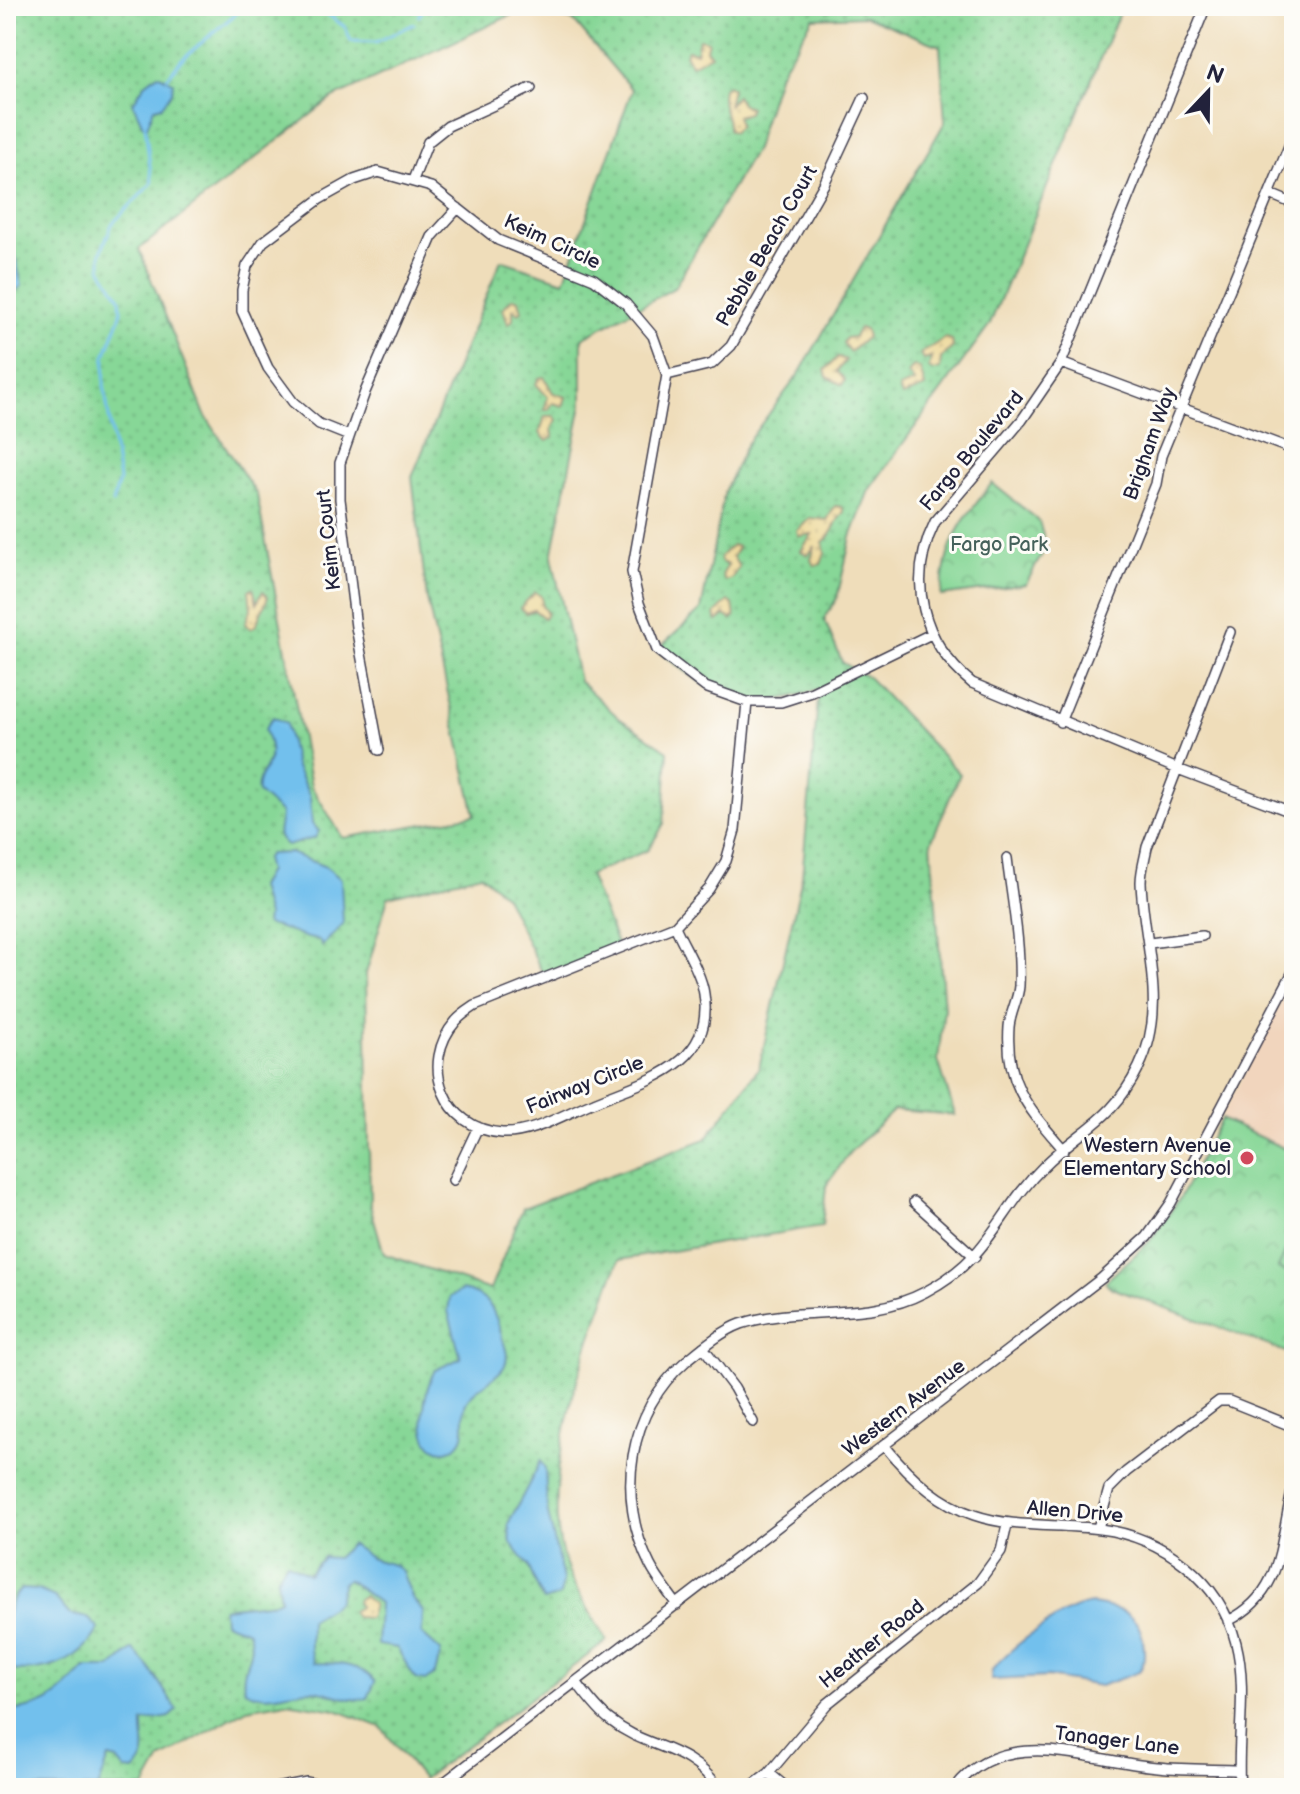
<svg xmlns="http://www.w3.org/2000/svg" width="1300" height="1794" viewBox="0 0 1300 1794" font-family="'Balsamiq Sans',sans-serif">
  <style>
    .built { fill: #f1d5bd }
    .grass { fill: url(#grass-dots); stroke: #547c69; stroke-width: 2; fill-rule: evenodd }
    .sand { fill: url(#sand-dots); stroke: #887e6c; stroke-width: 2 }
    .park { fill: url(#park-crowns); stroke: #547c69; stroke-width: 2 }
    .pitch { fill: #87d797; stroke: #547c69; stroke-width: 2 }
    .water { fill: #72c0ed; stroke: #4a7194; stroke-width: 2 }
    .lines { fill: none; stroke-linecap: round; stroke-linejoin: round }
    .stream { stroke: #72c0ed; stroke-width: 3 }
    .minor-casing { stroke: #413e4e; stroke-width: 12 }
    .minor { stroke: #fff; stroke-width: 9 }
    .poi-dot { fill: #d1495b; stroke: #fdfcf7; stroke-width: 3 }
    .labels { text-anchor: middle; dominant-baseline: central; stroke-width: 6; stroke-linejoin: round; paint-order: stroke }
    .street-label { font-size: 20px; fill: #22223b; stroke: #fdfcf7 }
    .park-label { font-size: 20px; fill: #45615b; stroke: #fdfcf7 }
    .poi-label { font-size: 20px; fill: #22223b; stroke: #fdfcf7; text-anchor: end }
  </style>
  <defs>
    <pattern id="grass-dots" width="8" height="8" patternUnits="userSpaceOnUse" patternTransform="scale(2)"><rect width="8" height="8" fill="#87d797"/><path d="M2 2h.1M6 6h.1" fill="none" stroke="#74b883" stroke-width="1.8" stroke-linecap="round"/></pattern>
    <pattern id="sand-dots" width="8" height="8" patternUnits="userSpaceOnUse" patternTransform="scale(2)"><rect width="8" height="8" fill="#eeda9e"/><path d="M2 2h.1M6 6h.1" fill="none" stroke="#ccbb89" stroke-width="1.8" stroke-linecap="round"/></pattern>
    <pattern id="park-crowns" width="20" height="18" patternUnits="userSpaceOnUse" patternTransform="scale(2)"><rect width="20" height="18" fill="#87d797"/><path d="M2 6a3 3 0 1 1 6 0M12 15a3 3 0 1 1 6 0" fill="none" stroke="#74b883"/></pattern>
  </defs>
  <rect width="100%" height="100%" fill="#fdfcf7"/>
  <filter id="ink" filterUnits="userSpaceOnUse"><feTurbulence type="fractalNoise" baseFrequency=".0125" numOctaves="2"/><feDisplacementMap in="SourceGraphic" scale="16" xChannelSelector="R" yChannelSelector="G"/><feConvolveMatrix kernelMatrix="1 2 1 2 8 2 1 2 1" color-interpolation-filters="sRGB"/></filter>
  <filter id="wash" filterUnits="userSpaceOnUse"><feTurbulence type="fractalNoise" baseFrequency=".006" numOctaves="4" result="noise"/><feDisplacementMap in="SourceGraphic" scale="32" xChannelSelector="R" yChannelSelector="G"/><feGaussianBlur stdDeviation="1.8" result="paint"/><feColorMatrix in="noise" values="0 0 0 0 0 0 0 0 0 0 0 0 0 0 0 0 0 1.4 0 .05"/><feComposite in="paint" operator="in"/></filter>
  <g filter="url(#wash)">
    <rect width="100%" height="100%" fill="#efddba"/>
    <path class="built" d="M1294 978V1355L1112 1288 1105 1282 1149 1242 1180 1198Z"/>
    <path class="grass" d="M6 6H1122L990 324 869 490 851 537 837 598 824 619 842 662 869 678 960 774 931 842 944 1008 938 1060 955 1115 894 1110 850 1152 826 1186 822 1226 619 1260C588 1340 544 1458 560 1543 566 1579 589 1611 607 1641L423 1779 381 1727 336 1710 287 1702 247 1709 161 1759 145 1788H6ZM526 8 574 21 632 90 564 281 501 260 412 477 427 599 475 815 343 838 311 786 257 495 205 415 139 249 331 99ZM865 16 940 46 945 122 799 374 747 443 725 490 701 610 657 650C718 697 742 715 819 689L802 877 759 1068 706 1139 523 1208 490 1290 384 1254 370 1205 366 974 388 897 481 874 505 896 545 978 619 949 589 875 648 850 664 824 668 751 619 718 579 681 552 557 582 404V338L674 288 755 149 778 76 813 18Z"/>
    <path class="sand" d="M699 39 708 41 706 49 711 55 691 65 685 54 688 50 696 52Z
      M728 85 732 88 728 106 736 96 741 104 750 107 748 113 737 116 739 126 733 132 728 130C730 115 719 110 723 88Z
      M513 298 519 300 522 311 518 313 513 309V320L508 324 503 308Z
      M859 328 865 330 867 337 850 352 843 343 846 338 854 337Z
      M945 338 952 340 953 347 941 358 940 369 934 371 929 368 931 358 924 360 920 354Z
      M838 357 846 360 837 371 845 380 842 385 827 377 825 370Z
      M914 366 920 369 925 387 902 396 899 388 914 382 908 373Z
      M544 377 553 393 566 397 563 406 553 403 548 410H544L548 397 536 384 539 378Z
      M545 416H554L557 420 552 428 553 437 547 441 540 433Z
      M835 506 842 507 844 512C834 522 835 533 823 542L825 553 821 564 814 565 811 560 815 546 808 555 801 551 812 534 799 536 797 531 810 518 827 520Z
      M732 545 738 547 733 557 739 567 731 579 725 581 722 575 728 565 721 562 720 557Z
      M253 588 257 603 263 591 268 597 256 625 251 629 245 624 251 609 249 590Z
      M535 592 542 597V606L547 613 544 618 534 610 526 613 520 608Z
      M728 601 733 604 735 617 731 619 725 615 717 621 715 614Z
      M363 1596 373 1604 369 1618 356 1617 351 1612 359 1607 357 1600Z"/>
    <path class="park" d="M992 483 1039 521 1046 547 1026 584 941 596C946 539 958 527 992 483Z
      M1221 1119 1294 1153V1355L1112 1288 1105 1282 1149 1242 1180 1198Z"/>
    <path class="pitch" d="M1294 1233V1276L1278 1268Z"/>
    <path class="water" d="M158 74 173 82 172 92 162 106 154 108 147 127 143 126 133 103 144 85Z
      M6 231 12 240 22 286 6 298Z
      M273 717 286 723 295 765 310 797 312 824 319 831 315 838 287 846C272 835 281 829 281 813L258 793C255 777 268 770 270 755 272 745 267 738 265 729Z
      M290 853 326 867 341 879 343 924 322 946 319 940C300 939 283 926 266 925L267 916 259 887 268 871 265 859 269 854Z
      M462 1290C491 1295 496 1314 502 1337 505 1347 510 1357 504 1367 495 1381 469 1390 465 1406 461 1421 470 1435 455 1447 450 1451 444 1452 438 1450 413 1440 425 1387 435 1370L461 1358 448 1311 450 1297Z
      M541 1461 545 1468 547 1509 563 1580 560 1596 543 1601 528 1565 511 1543 508 1524Z
      M351 1544 372 1559 394 1565 402 1571 412 1598 423 1611 422 1634 441 1651 435 1674 425 1681 415 1679 397 1648 377 1645 379 1603 348 1580 343 1582 337 1603 310 1620V1650L314 1663C335 1663 362 1663 375 1682L368 1698C349 1704 332 1691 312 1690 287 1690 268 1703 245 1690 238 1669 258 1653 248 1631L224 1622 223 1608 276 1602 280 1600 277 1578 287 1562 308 1574 323 1557 336 1558Z
      M21 1589 38 1590 55 1597 69 1614 88 1618 99 1629C79 1663 45 1674 6 1670 6 1645 0 1607 21 1589Z
      M1092 1604C1118 1608 1139 1612 1143 1641 1145 1652 1145 1663 1139 1672L1100 1686 1048 1677 991 1680 992 1670C1009 1648 1065 1606 1092 1604Z
      M133 1649 149 1667 177 1710 169 1717 143 1722C142 1743 151 1754 134 1771L125 1770 117 1760 109 1758 98 1788H6V1711C48 1708 57 1697 85 1668H111Z"/>
    <g class="lines">
      <path class="stream" d="M316 6 345 27 351 41 376 42 414 24
        M419 16 425 6
        M167 78 181 60 245 6
        M113 503 119 480 104 385 105 356 121 314 120 298 101 268V252L112 224 152 183 145 126"/>
    </g>
  </g>
  <g filter="url(#ink)">
    <g class="lines">
      <defs>
        <path id="minor" d="M1206 6 1061 363 1022 420 935 522C906 581 922 642 972 683L1175 768 1294 813
          M413 180 428 142 448 126 531 88
          M1270 194 1294 204
          M1061 363 1294 450
          M667 375 712 364 731 346 824 184 864 98
          M349 436 319 424 293 402 268 368 242 311V290L247 266 263 242 320 199 354 180 378 172 431 187 498 240 594 279 626 304 653 336 667 375 632 572 639 603 657 650 705 687 747 702H781L812 692 931 634
          M1060 722 1156 484 1161 456 1294 134
          M379 750 356 627 340 499V463L365 392 432 237 458 208
          M1007 858C1012 900 1021 944 1019 986 1018 1000 1010 1013 1009 1027 1005 1085 1029 1109 1064 1150
          M675 926C684 947 701 972 704 994 715 1066 646 1080 594 1102 568 1112 531 1135 502 1133 444 1129 418 1064 456 1021 461 1015 469 1010 475 1006L675 926 709 889 726 861 735 830 747 702
          M1150 943 1202 936
          M453 1180 478 1127
          M914 1202 975 1257
          M703 1347 734 1388 753 1422
          M884 1445C908 1475 937 1503 974 1515 1015 1529 1057 1523 1100 1529 1163 1537 1220 1580 1236 1643 1248 1690 1236 1740 1240 1788
          M1098 1528 1109 1489 1126 1472 1219 1401H1229L1294 1427
          M677 1605C668 1592 657 1579 650 1565 615 1496 628 1411 686 1361 702 1348 722 1331 741 1324 802 1304 867 1323 925 1292 993 1256 996 1213 1044 1166 1082 1128 1112 1122 1139 1067 1169 1007 1143 944 1141 882 1141 871 1145 858 1147 847L1230 632
          M1228 1621C1286 1592 1279 1539 1294 1484
          M577 1683C587 1696 597 1710 610 1720 648 1751 685 1742 719 1788
          M769 1773 787 1788
          M276 1788 307 1782 330 1788
          M437 1788 1102 1278 1147 1237 1171 1203 1294 970
          M749 1788 769 1773 827 1704 978 1583 1001 1551 1007 1525
          M955 1788C1004 1723 1092 1762 1158 1767 1185 1770 1212 1769 1238 1770"/>
      </defs>
      <use href="#minor" class="minor-casing"/>
      <use href="#minor" class="minor"/>
    </g>
  </g>
  <circle class="poi-dot" cx="1247" cy="1158" r="8"/>
  <g class="labels">
    <g class="street-label">
      <text transform="translate(552 242) rotate(25)">Keim Circle</text>
      <text transform="translate(767 246) rotate(-60)">Pebble Beach Court</text>
      <text transform="translate(1150 444) rotate(-70)">Brigham Way</text>
      <text transform="translate(972 451) rotate(-50)">Fargo Boulevard</text>
      <text transform="translate(329 540) rotate(-96)">Keim Court</text>
      <text transform="translate(585 1085) rotate(-22)">Fairway Circle</text>
      <text transform="translate(904 1408) rotate(-37)">Western Avenue</text>
      <text transform="translate(1075 1512) rotate(5)">Allen Drive</text>
      <text transform="translate(872 1644) rotate(-39)">Heather Road</text>
      <text transform="translate(1117 1741) rotate(7)">Tanager Lane</text>
    </g>
    <g class="park-label">
      <text x="999" y="545">Fargo Park</text>
    </g>
    <g class="poi-label">
      <text x="1231" y="1146">Western Avenue<tspan x="1231" dy="23">Elementary School</tspan></text>
    </g>
  </g>
  <rect width="1300" height="1794" fill="none" stroke="#fdfcf7" stroke-width="32"/>
  <g transform="translate(1208 92) rotate(22)" stroke="#fdfcf7" stroke-width="6" paint-order="stroke">
  <path d="M0-6L14 30L0 20L-14 30Z" fill="#22223b"/>
  <text y="-12" font-size="22" font-weight="bold" text-anchor="middle" fill="#22223b">N</text>
  </g>
</svg>
